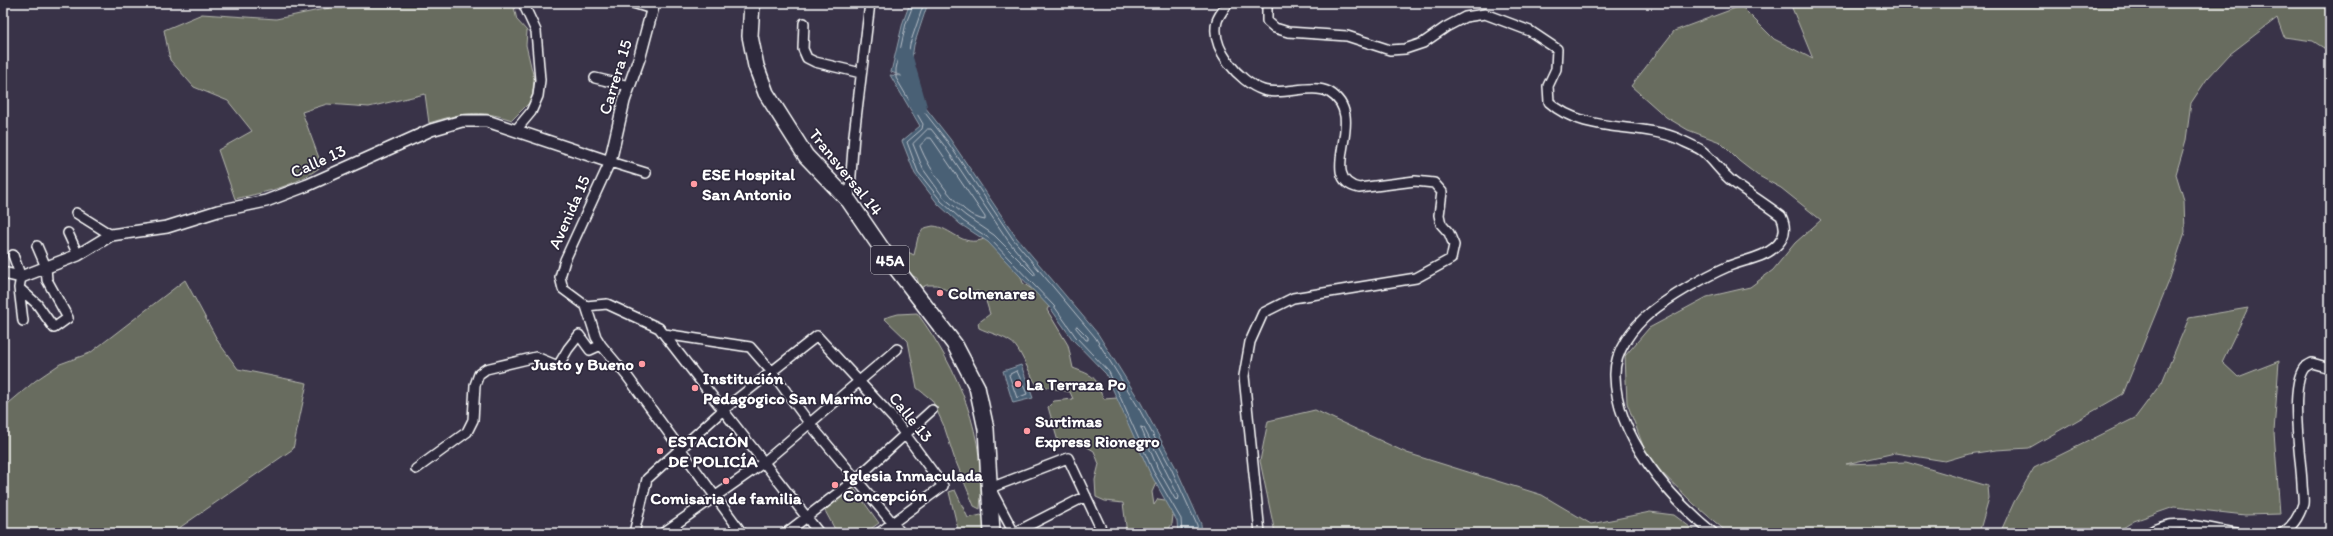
<svg xmlns="http://www.w3.org/2000/svg" width="2333" height="536" viewBox="0 0 2333 536" font-family="Itim,sans-serif">
  <style>
    .green { fill: #686c5e; stroke: #b4b6ae }
    .water { fill: #4a6075; stroke: #92a0ac }
    .lines { fill: none; stroke-linecap: round; stroke-linejoin: round }
    .shore { stroke: #b7bfc8; stroke-width: 1 }
    .river { stroke: #4a6075; stroke-width: 16 }
    .minor-casing { stroke: #fff; stroke-width: 12 }
    .tertiary-casing { stroke: #fff; stroke-width: 14 }
    .trunk-casing { stroke: #fff; stroke-width: 18 }
    .minor { stroke: #2f2a3d; stroke-width: 9 }
    .tertiary { stroke: #2f2a3d; stroke-width: 11 }
    .trunk { stroke: #2f2a3d; stroke-width: 15 }
    .poi-dot { fill: #ff9aa2; stroke: #2f2a3d; stroke-width: 1.5 }
    .labels { text-anchor: middle; dominant-baseline: central; stroke-width: 3.5; stroke-linejoin: round; paint-order: stroke }
    .shield { fill: #2f2a3d; stroke: #c1bfc5; stroke-width: 1 }
    .shield-label { font-size: 16px; font-weight: bold; fill: #fff }
    .street-label { font-size: 17px; fill: #fff; stroke: #2f2a3d }
    .poi-label { font-size: 17px; font-weight: bold; fill: #fff; stroke: #2f2a3d; text-anchor: start }
  </style>
  <rect width="100%" height="100%" fill="#393348"/>
  <filter id="ink" filterUnits="userSpaceOnUse"><feTurbulence type="fractalNoise" baseFrequency=".025" numOctaves="2"/><feDisplacementMap in="SourceGraphic" scale="8" xChannelSelector="R" yChannelSelector="G"/><feConvolveMatrix kernelMatrix="1 2 1 2 8 2 1 2 1" color-interpolation-filters="sRGB"/></filter>
  <g filter="url(#ink)">
    <path class="green" d="M325 3H513L517 20 527 31 526 45 534 79 532 100 512 120C479 109 461 113 429 123L425 94 369 107 327 104 302 112 322 166C294 187 269 191 235 199L218 150 252 131 228 101 194 87 170 60 164 30 202 14 276 19 329 8Z
      M1790 3H2330V52L2313 41 2284 37 2277 18 2230 54 2207 79 2191 103 2186 140 2176 174 2184 200 2185 232 2169 281 2123 394 2029 448 1996 450 1969 454 1945 461 1895 453 1846 464 1906 462 1988 486 1989 498 1979 533H1728L1694 504 1648 459 1627 403 1625 356 1649 328 1707 297 1750 287 1773 270 1795 243 1821 220 1781 188 1757 175 1739 161 1720 142 1688 130 1666 117 1631 86 1674 31 1741 6 1774 39 1813 59Z
      M933 226C951 227 962 248 984 239L994 244 1021 277 1023 283 1033 290 1041 288 1051 302 1047 310 1068 345 1073 368C1080 371 1092 374 1096 381 1099 387 1100 393 1104 399L1117 398 1127 403 1156 483 1152 492 1154 505 1158 499 1165 500 1174 506 1172 524 1166 533H1124L1126 526 1123 503 1105 501 1096 497 1095 480 1099 464 1094 451 1084 445H1059L1048 407 1054 401 1073 399 1070 392 1037 385C1029 374 1020 347 1011 342 1001 335 989 333 979 328L978 323 990 314 985 298 978 291 956 295 937 285H927L920 288 917 278 905 272 896 262 906 251 914 255 918 237 924 228Z
      M185 280 219 343 238 369 307 383 293 449 172 533H3V408L35 381 60 364 90 353Z
      M2248 308 2222 362 2238 377 2279 361 2274 432 2280 514 2245 515 2174 507 2134 521 2115 533H2000L2014 502 2034 468 2135 418 2162 382 2189 318Z
      M917 313C959 370 987 437 980 509L974 506 954 457 944 426 932 400 917 388 908 341 884 318 898 314Z
      M1315 410 1407 453 1542 495 1591 524 1650 512 1674 515 1698 533H1275L1260 461 1268 421Z
      M850 483 879 523 865 533H837L823 507Z
      M955 490 968 518 981 515 988 523 984 533H959L949 492Z"/>
    <path class="water" d="M910 3H928L914 45 909 78 918 98 950 139 1016 237 1098 334 1141 403 1175 466 1201 524 1202 533H1178L1177 521 1150 473 1106 374 1073 340 1051 309 988 242 960 224 938 204 915 174 902 141 920 126 890 75 902 76 891 72 903 22Z
      M1021 365 1033 398 1013 403 1003 371Z"/>
    <g class="lines">
      <path class="shore" d="M914 3 906 23 896 69V78L923 124 922 129 907 142 918 172 941 201 963 221 990 239 1054 306 1076 337 1109 372 1153 471 1181 519 1182 533
        M924 3 910 44 905 77 915 100 947 141 1013 239 1095 337 1137 405 1171 468 1197 525 1198 533
        M928 129H931L943 144 1009 242 1035 273V276L994 235 966 216 944 198 923 169 913 144Z
        M928 138H931L938 148 985 217V220C960 217 928 168 920 146Z
        M1077 326 1088 337V340H1086L1076 328Z
        M1017 371 1027 394 1017 398 1009 375Z
        M1141 427 1144 428 1179 497 1178 500 1175 499 1158 469Z"/>
      <path class="river" d="M904 55 919 107"/>
      <defs>
        <path id="minor" d="M633 3 652 9
          M1228 3C1224 9 1219 15 1217 21 1210 48 1239 82 1263 90 1282 96 1312 83 1329 92 1371 117 1314 178 1359 188L1415 181 1434 183 1442 192 1439 215 1441 224 1449 233 1454 245 1451 259 1416 278 1293 298 1263 313 1250 342 1244 376 1260 533
          M1267 3V21L1275 28 1288 32 1347 36 1390 50 1405 49 1423 43 1446 27 1465 17 1485 14 1530 31 1557 49 1556 69 1548 86 1549 102C1584 134 1639 122 1679 139 1686 143 1695 146 1701 150 1713 159 1721 173 1733 182 1749 194 1765 204 1781 216 1787 228 1785 239 1774 248 1761 259 1742 260 1727 267 1704 277 1670 297 1651 312 1633 327 1614 351 1615 376 1616 436 1669 497 1713 533
          M804 23 803 49 807 58 815 62 861 73
          M595 78 629 86
          M516 130 531 112 538 96 540 80 536 31 523 3
          M849 201 854 135 870 3
          M76 213 111 235
          M68 233 78 255
          M13 255 21 277 19 288 23 321
          M19 288 37 304 54 328 68 318 47 280 46 267 37 246
          M586 306 607 304 659 328 819 533
          M586 306 596 337 601 345 627 376 742 533
          M586 306 563 289 560 277 565 260 610 162 646 173
          M664 334 750 347 771 371 810 424 901 533
          M416 469 467 432 473 420 475 385 479 374 486 369 536 357 558 366 568 349 579 335 590 350 601 345
          M634 533 647 479 723 410 817 336 894 419 943 486 879 533
          M663 533 763 463 897 349
          M786 533 855 480 932 410
          M1014 533 990 488 1068 458 1103 533
          M1014 533 1086 496
          M2149 533C2175 515 2208 530 2237 533
          M2282 533C2292 527 2299 517 2303 504 2304 498 2302 490 2302 483 2301 458 2289 388 2304 368 2306 366 2310 364 2312 363L2330 368"/>
        <path id="tertiary" d="M3 273 21 277 78 255 111 235 167 227 218 211 266 201 308 185 431 130 462 121H487L610 162 624 101 640 56 654 3"/>
        <path id="trunk" d="M752 3 750 36 756 66 766 93 806 156 849 201 886 255 955 345 977 387 986 429 992 533"/>
      </defs>
      <use href="#minor" class="minor-casing"/>
      <use href="#tertiary" class="tertiary-casing"/>
      <use href="#trunk" class="trunk-casing"/>
      <use href="#minor" class="minor"/>
      <use href="#tertiary" class="tertiary"/>
      <use href="#trunk" class="trunk"/>
    </g>
  </g>
  <g class="poi-dot">
    <circle cx="694" cy="184" r="4"/>
    <circle cx="940" cy="293" r="4"/>
    <circle cx="642" cy="364" r="4"/>
    <circle cx="1018" cy="384" r="4"/>
    <circle cx="695" cy="388" r="4"/>
    <circle cx="1027" cy="431" r="4"/>
    <circle cx="660" cy="451" r="4"/>
    <circle cx="726" cy="481" r="4"/>
    <circle cx="835" cy="485" r="4"/>
  </g>
  <g class="labels">
    <rect class="shield" x="871" y="246" width="38" height="28" rx="3"/>
    <g class="shield-label">
      <text x="890" y="260">45A</text>
    </g>
    <g class="street-label">
      <text transform="translate(615 77) rotate(-73)">Carrera 15</text>
      <text transform="translate(318 161) rotate(-24)">Calle 13</text>
      <text transform="translate(846 172) rotate(51)">Transversal 14</text>
      <text transform="translate(569 212) rotate(-66)">Avenida 15</text>
      <text transform="translate(911 417) rotate(51)">Calle 13</text>
    </g>
    <g class="poi-label">
      <text x="702" y="174">ESE Hospital<tspan x="702" dy="20">San Antonio</tspan></text>
      <text x="948" y="293">Colmenares</text>
      <text x="634" y="364" text-anchor="end">Justo y Bueno</text>
      <text x="703" y="378">Institución<tspan x="703" dy="20">Pedagogico San Marino</tspan></text>
      <text x="1026" y="384">La Terraza Po</text>
      <text x="1035" y="421">Surtimas<tspan x="1035" dy="20">Express Rionegro</tspan></text>
      <text x="668" y="441">ESTACIÓN<tspan x="668" dy="20">DE POLICÍA</tspan></text>
      <text x="843" y="475">Iglesia Inmaculada<tspan x="843" dy="20">Concepción</tspan></text>
      <text x="726" y="498" text-anchor="middle">Comisaria de familia</text>
    </g>
  </g>
  <rect width="2333" height="536" fill="none" stroke="#2f2a3d" stroke-width="16"/>
  <rect x="8" y="8" width="2317" height="520" fill="none" stroke="#fff" stroke-width="1.5" filter="url(#ink)"/>
</svg>
